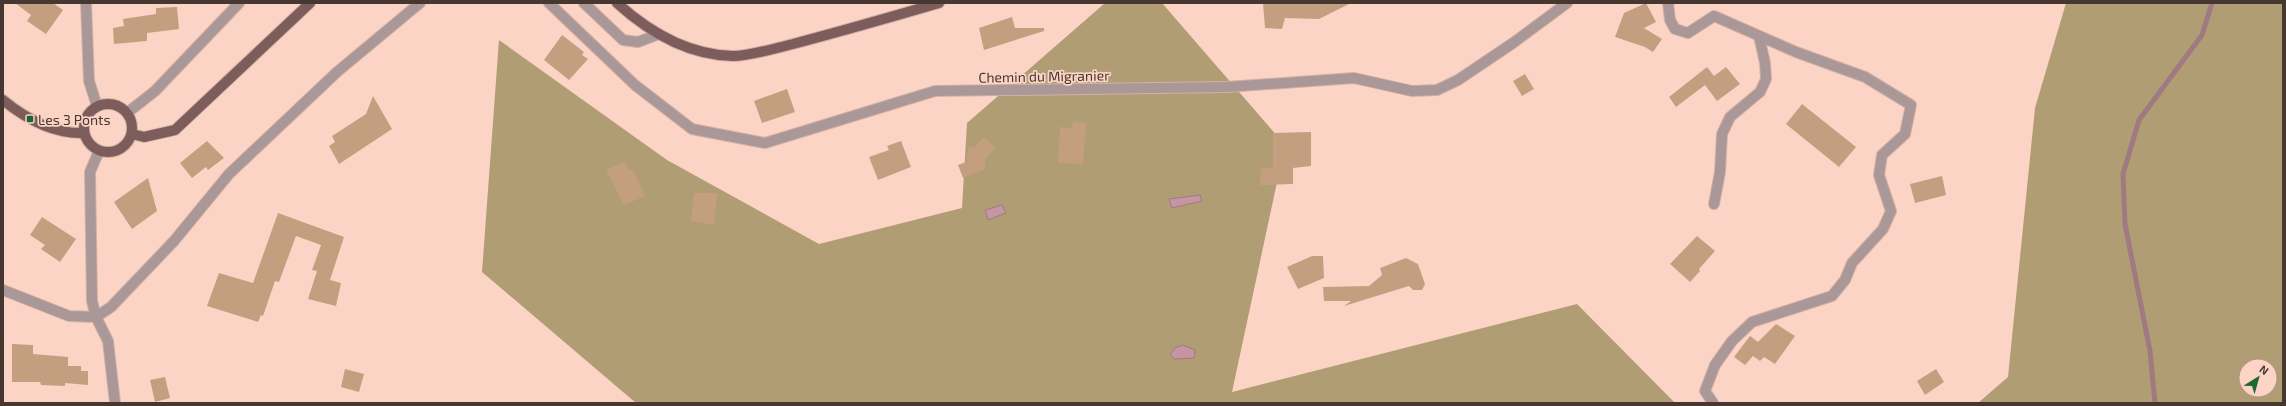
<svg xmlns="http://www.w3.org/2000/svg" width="2286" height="406" viewBox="0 0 2286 406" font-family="'Exo 2',sans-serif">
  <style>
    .forest { fill: #b19d73; fill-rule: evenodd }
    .water { fill: #c695a4; stroke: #a07982 }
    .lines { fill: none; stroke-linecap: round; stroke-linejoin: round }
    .stream { stroke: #a07982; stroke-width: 5 }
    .building { fill: #c49f7f }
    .minor-casing { stroke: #d4b1a4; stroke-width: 12 }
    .major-casing { stroke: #d4b1a4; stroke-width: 12 }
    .minor { stroke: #aa9797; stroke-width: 10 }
    .major { stroke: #7d5d5c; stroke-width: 10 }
    .poi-dot { fill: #1c6633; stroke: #fcd4c5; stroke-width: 1.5 }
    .labels { text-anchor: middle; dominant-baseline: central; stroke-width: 3.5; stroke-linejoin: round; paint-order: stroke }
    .street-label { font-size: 14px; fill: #473731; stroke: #fcd4c5 }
    .poi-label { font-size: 14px; fill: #473731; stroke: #fcd4c5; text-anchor: start }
  </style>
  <rect width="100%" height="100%" fill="#fcd4c5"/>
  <path class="forest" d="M1105 3H1162L1285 145 1232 392 1577 304 1675 403H636L482 272 499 40 667 160 819 244 962 208 967 123Z
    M2066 3H2283V403H1978L2008 377 2035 108ZM2246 366H2270V390H2246Z"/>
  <path class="water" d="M1200 195 1202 201 1172 208 1169 199Z
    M1002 205 1006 213 988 220 985 210Z
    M1183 345 1195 350 1194 358 1174 359 1170 354 1175 348Z"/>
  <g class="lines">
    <path class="stream" d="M2155 403 2150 351 2125 224 2123 174 2139 120 2202 35 2212 3"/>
  </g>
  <path class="building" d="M15 3H53L63 10 46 34 27 21 31 15Z
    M1263 3H1351L1319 19 1285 18 1282 29 1265 28Z
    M1646 3 1656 22 1644 28 1662 39 1653 52 1645 47 1615 37 1624 13Z
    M177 7 179 29 147 33V41L114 44 113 28 124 26 123 19 156 14V8Z
    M1012 17 1015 28H1044V31L984 50 979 28Z
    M562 35 584 52 582 55 588 59 569 80 544 60Z
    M1707 67 1714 76 1726 67 1740 84 1717 101 1705 85 1676 107 1669 97Z
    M1525 74 1534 89 1522 96 1513 81Z
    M787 89 795 112 762 123 754 101Z
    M373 96 392 129 339 164 329 146 335 142 332 136 366 114Z
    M1802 104 1856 147 1839 167 1786 124Z
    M1073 122 1086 123 1083 164 1058 163 1060 127 1072 128Z
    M1311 132V166L1293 168V184L1260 185 1261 167 1273 168V133Z
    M984 137 995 147 985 160V169L963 178 958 165 966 162 969 146 975 147Z
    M207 141 224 158 208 170 206 167 192 178 180 163Z
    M901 141 911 167 878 180 869 157 889 150 887 146Z
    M625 161 629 171 633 170 645 196 624 205 606 170Z
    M1942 176 1946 195 1915 203 1910 184Z
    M148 178 157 211 132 229 114 202Z
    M694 193H717L714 225 691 221Z
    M278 213 344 237 330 280 341 283 336 306 308 299 317 271 312 270 321 245 296 236 279 282 275 281 263 316 261 315 258 322 207 306 219 273 253 283Z
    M42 217 76 239 60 262 41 249 45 245 30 235Z
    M1697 236 1715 251 1699 269 1700 271 1690 282 1670 264Z
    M1312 256H1323L1324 278 1298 289 1287 267Z
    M1406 258 1418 264 1425 284 1422 290H1413L1409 286 1344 306 1351 301H1324L1323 287 1369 286 1382 275 1380 268Z
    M1776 324 1795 336 1775 364 1764 357 1760 361 1753 356 1745 365 1734 357 1750 336 1758 342Z
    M12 344 33 345V354L68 357V366H81V371H88V385L65 383V386L41 385 40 382H12Z
    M345 369 364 374 359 392 341 387Z
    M1936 369 1944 382 1925 395 1917 381Z
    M165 377 170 398 155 402 150 380Z"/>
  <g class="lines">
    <defs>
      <path id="minor" d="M86 3 89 81 97 106
        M549 3 635 85 692 129 765 143 935 91 1226 87 1354 78 1412 91 1437 90 1458 80 1513 43 1567 3
        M584 3 623 40 638 42 659 34
        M1668 3 1670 20 1675 29 1688 33 1714 16 1796 52 1865 77 1911 105 1905 134 1882 155 1879 175 1891 211 1883 229 1852 263 1845 280 1832 296 1752 322 1732 341 1715 365 1705 391 1713 403
        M127 113 155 91 239 3
        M99 151 90 172 92 301 96 317 108 341 115 403
        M1714 204 1720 172 1722 134 1730 117 1760 92 1766 79 1765 63 1759 36
        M3 290 69 316 96 317
        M96 317 111 307 174 241 229 174 337 72 420 3"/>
      <path id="major" d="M617 3C649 32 688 55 733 56 750 56 776 48 793 44 842 31 891 17 939 3
        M3 100C25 118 54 134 84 133
        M84 128a24 24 0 1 1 48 0a24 24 0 1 1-48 0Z
        M132 134 144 137 175 130 310 3"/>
    </defs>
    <use href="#minor" class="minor-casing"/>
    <use href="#major" class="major-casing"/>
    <use href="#minor" class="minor"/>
    <use href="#major" class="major"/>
  </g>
  <rect class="poi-dot" x="26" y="115" width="8" height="8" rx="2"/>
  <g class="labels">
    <g class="street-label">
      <text transform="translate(1044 76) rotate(-1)">Chemin du Migranier</text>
    </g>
    <g class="poi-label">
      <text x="38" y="119">Les 3 Ponts</text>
    </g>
  </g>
  <rect width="2286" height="406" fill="none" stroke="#473731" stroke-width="8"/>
  <g transform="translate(2258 378) rotate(37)"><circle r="19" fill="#fcd4c5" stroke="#b4958a"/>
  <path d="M0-3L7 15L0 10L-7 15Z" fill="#1c6633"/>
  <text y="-6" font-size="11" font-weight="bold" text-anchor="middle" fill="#473731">N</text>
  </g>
</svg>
